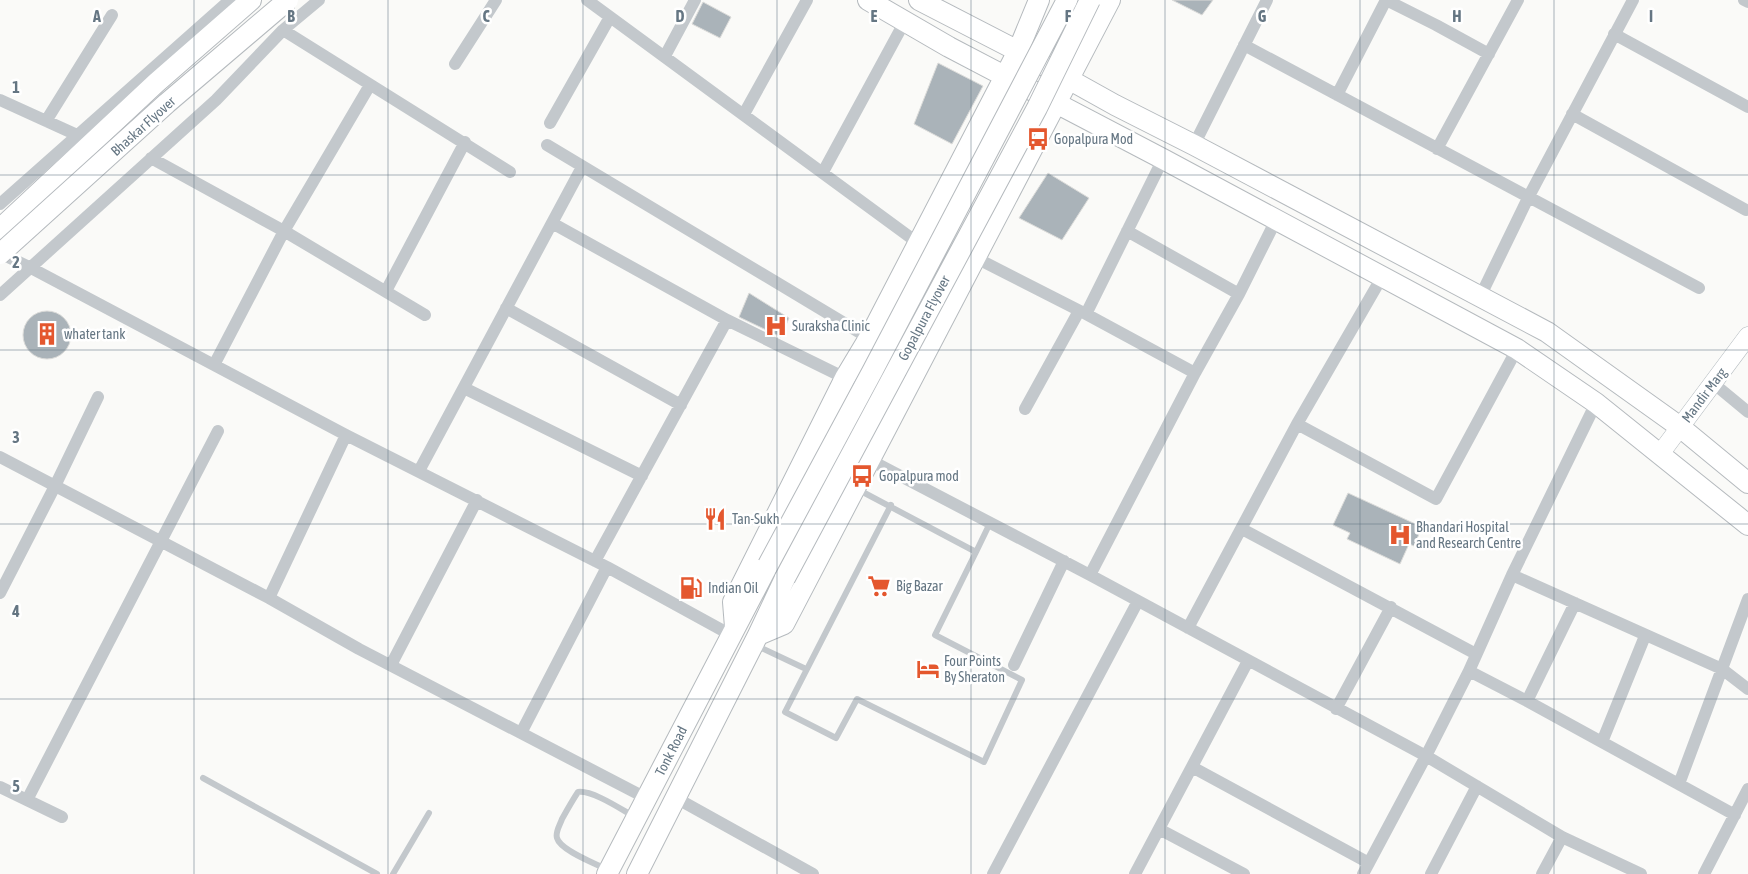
<svg xmlns="http://www.w3.org/2000/svg" width="1748" height="874" viewBox="0 0 1748 874" font-family="'Asap Condensed',sans-serif">
  <style>
    .building { fill: #aab3b9; stroke: #dcdcda }
    .lines { fill: none; stroke-linecap: round; stroke-linejoin: round }
    .secondary-casing { stroke: #b3babf; stroke-width: 19 }
    .primary-casing { stroke: #b5babe; stroke-width: 22 }
    .lane { stroke: #c3c8cc; stroke-width: 6 }
    .street { stroke: #c3c8cc; stroke-width: 12 }
    .secondary { stroke: #fff; stroke-width: 18 }
    .primary { stroke: #fff; stroke-width: 20 }
    .primary-bridge-casing { stroke: #b5babe; stroke-width: 22; stroke-linecap: butt }
    .primary-bridge { stroke: #fff; stroke-width: 20 }
    .grid { fill: none; stroke: #657683; stroke-width: 1; stroke-opacity: 0.55 }
    .labels { text-anchor: middle; dominant-baseline: central; stroke-width: 5; stroke-linejoin: round; paint-order: stroke }
    .street-label { font-size: 14px; fill: #657683; stroke: #fff }
    .poi-label { font-size: 14px; fill: #657683; stroke: #fff; text-anchor: start }
    .grid-label { font-size: 16px; text-anchor: middle; font-weight: bold; fill: #657683; stroke: #fff; stroke-width: 5; stroke-linejoin: round; paint-order: stroke }
  </style>
  <rect width="100%" height="100%" fill="#fafaf8"/>
  <path class="building" d="M1172 0H1213L1202 15Z
    M703 2 731 17 720 38 692 24Z
    M938 63 983 86 952 144 914 124Z
    M1048 173 1089 198 1062 240 1019 218Z
    M749 293 789 318 781 337 739 317Z
    M23 335a24 24 0 1 1 48 0a24 24 0 1 1-48 0Z
    M1348 493 1422 527 1414 546 1409 544 1400 564 1347 539 1350 533 1333 525Z"/>
  <g class="lines">
    <defs>
      <path id="secondary" d="M1660 454 1748 336"/>
      <path id="primary" d="M868 0 949 47 1163 159 1517 349 1596 403 1748 525
        M919 0 1018 51 1115 105 1194 145 1547 332 1680 427 1748 483
        M0 229 156 83 251 0
        M735 627 733 602 845 378 869 338 1018 51 1039 0
        M758 635 784 624 1110 0
        M607 874 768 565
        M637 874 758 635 785 578"/>
    </defs>
    <use href="#secondary" class="secondary-casing"/>
    <use href="#primary" class="primary-casing"/>
    <path class="lane" d="M857 489 976 552 935 635 1022 680 984 762 857 699 836 738 785 712 891 505
      M976 552 990 523
      M755 645 806 669
      M203 778 377 874
      M606 869C594 863 560 850 557 838 555 832 560 825 562 819 567 810 572 801 578 792 593 790 622 810 635 817
      M393 874 429 813"/>
    <path class="street" d="M587 0 918 243
      M1386 0 1436 25 1489 54
      M1744 0 1748 2
      M283 30 510 172
      M1614 34 1748 107
      M1244 45 1699 288
      M665 56 695 0
      M455 64 496 0
      M1337 95 1386 0
      M0 100 77 135
      M744 114 807 0
      M1572 114 1746 210
      M46 121 112 15
      M550 123 610 17
      M547 145 869 338
      M1194 145 1267 0
      M1437 149 1518 0
      M151 158 284 231 425 315
      M823 172 905 21
      M0 204 230 0
      M552 223 727 320 845 378
      M1127 231 1239 294
      M0 253 31 268 346 435 607 567 731 635
      M976 258 1086 314 1195 373
      M386 291 465 142
      M0 295 216 100 283 30 319 0
      M1480 297 1528 198 1633 0
      M506 308 681 405
      M1086 314 1163 159
      M214 365 284 231 370 85
      M1713 383 1748 412
      M464 388 642 476
      M1025 409 1079 311
      M1297 424 1436 499 1517 349
      M0 457 269 598 359 649 646 798
      M870 460 1090 575 1426 756 1562 837 1641 874
      M419 471 582 167
      M1242 529 1476 654
      M595 561 727 320
      M1090 575 1195 373 1239 294 1276 220
      M1512 575 1722 669 1748 689
      M0 593 55 486 98 397
      M269 598 346 435
      M1188 628 1297 424 1382 277
      M391 665 477 500
      M1014 665 1064 561
      M1469 671 1527 701 1735 815
      M1527 701 1575 603
      M1336 709 1391 607
      M521 733 607 567
      M1602 742 1645 636
      M1192 767 1369 863
      M1679 784 1748 599
      M0 787 62 817
      M676 798 813 874
      M27 800 218 431
      M1159 829 1244 874
      M993 874 1138 601
      M1135 874 1248 661
      M1363 874 1426 756 1469 671 1512 575 1596 403
      M1431 874 1477 786
      M1542 874 1562 837
      M1704 874 1748 789"/>
    <use href="#secondary" class="secondary"/>
    <use href="#primary" class="primary"/>
    <defs>
      <path id="primary-bridge" d="M0 254 167 103 288 0
        M768 565 873 370 1067 0
        M785 578 1037 108 1090 0"/>
    </defs>
    <use href="#primary-bridge" class="primary-bridge-casing"/>
    <use href="#primary-bridge" class="primary-bridge"/>
  </g>
  <path class="grid" d="M194 0V874M388 0V874M583 0V874M777 0V874M971 0V874M1165 0V874M1360 0V874M1554 0V874M0 175H1748M0 350H1748M0 524H1748M0 699H1748"/>
  <defs>
    <symbol id="bus-bare" viewBox="-9 -9 18 18"><path d="M-5-6H5V4H4V6H2V4H-2V6H-4V4H-5ZM-3.5-4V0h7V-4ZM-3.5 1.2v1.5H-2V1.2ZM2 1.2v1.5H3.5V1.2Z" fill="#e4572e" stroke="#fff" stroke-width="2.5" paint-order="stroke"/></symbol>
    <symbol id="hospital-bare" viewBox="-9 -9 18 18"><path d="M-5-5h3v3.5h4V-5h3V5h-3V1.5h-4V5h-3Z" fill="#e4572e" stroke="#fff" stroke-width="2.5" paint-order="stroke"/></symbol>
    <symbol id="building-bare" viewBox="-9 -9 18 18"><path d="M-4-6H4V6H1V3H-1V6H-4ZM-2.5-4.3h1.7v1.8h-1.7ZM.8-4.3h1.7v1.8H.8ZM-2.5-1h1.7V.8h-1.7ZM.8-1h1.7V.8H.8Z" fill="#e4572e" stroke="#fff" stroke-width="2.5" paint-order="stroke"/></symbol>
    <symbol id="restaurant-bare" viewBox="-9 -9 18 18"><path d="M-5-6h1v4h1v-4h1v4h1v-4h1v5L-1.5 .5V6h-2V.5L-5-1ZM5-6V6H3V1.5H1.5Q1.5-4 5-6Z" fill="#e4572e" stroke="#fff" stroke-width="2.5" paint-order="stroke"/></symbol>
    <symbol id="supermarket-bare" viewBox="-9 -9 18 18"><path d="M-6-5.5h2.5l.6 2H6L4.5 2H-2.5L-4.4-4H-6ZM-1.5 3.2a1.3 1.3 0 1 0 .1 0ZM3 3.2a1.3 1.3 0 1 0 .1 0Z" fill="#e4572e" stroke="#fff" stroke-width="2.5" paint-order="stroke"/></symbol>
    <symbol id="fuel-bare" viewBox="-9 -9 18 18"><path d="M-5.5-6h7V0h2V4h1.3V-2.5L3-4.5l.8-.8L6-3V5H2.5V1h-1V6h-7ZM-4.2-4.7v3.2H.2V-4.7Z" fill="#e4572e" stroke="#fff" stroke-width="2.5" paint-order="stroke"/></symbol>
    <symbol id="hotel-bare" viewBox="-9 -9 18 18"><path d="M-6-4.5h1.5V1H6V5H4.5V3h-9V5H-6ZM-4 0a1.8 1.8 0 1 1 3.6 0ZM.5 0V-2.5h3Q6-2.5 6 0Z" fill="#e4572e" stroke="#fff" stroke-width="2.5" paint-order="stroke"/></symbol>
  </defs>
  <g fill-rule="evenodd">
    <use href="#bus-bare" x="1022" y="123" width="32" height="32"/>
    <use href="#hospital-bare" x="760" y="310" width="32" height="32"/>
    <use href="#building-bare" x="31" y="318" width="32" height="32"/>
    <use href="#bus-bare" x="846" y="460" width="32" height="32"/>
    <use href="#restaurant-bare" x="699" y="503" width="32" height="32"/>
    <use href="#hospital-bare" x="1384" y="519" width="32" height="32"/>
    <use href="#supermarket-bare" x="863" y="570" width="32" height="32"/>
    <use href="#fuel-bare" x="675" y="572" width="32" height="32"/>
    <use href="#hotel-bare" x="912" y="653" width="32" height="32"/>
  </g>
  <g class="labels">
    <g class="street-label">
      <text transform="translate(143 126) rotate(-42)">Bhaskar Flyover</text>
      <text transform="translate(924 318) rotate(-62)">Gopalpura Flyover</text>
      <text transform="translate(1704 395) rotate(-53)">Mandir Marg</text>
      <text transform="translate(671 751) rotate(-63)">Tonk Road</text>
    </g>
    <g class="poi-label">
      <text x="1054" y="139">Gopalpura Mod</text>
      <text x="792" y="326">Suraksha Clinic</text>
      <text x="64" y="334">whater tank</text>
      <text x="879" y="476">Gopalpura mod</text>
      <text x="732" y="519">Tan-Sukh</text>
      <text x="1416" y="527">Bhandari Hospital<tspan x="1416" dy="16">and Research Centre</tspan></text>
      <text x="896" y="586">Big Bazar</text>
      <text x="708" y="588">Indian Oil</text>
      <text x="944" y="661">Four Points<tspan x="944" dy="16">By Sheraton</tspan></text>
    </g>
  </g>
  <g class="grid-label">
    <text x="97" y="22">A</text>
    <text x="291" y="22">B</text>
    <text x="486" y="22">C</text>
    <text x="680" y="22">D</text>
    <text x="874" y="22">E</text>
    <text x="1068" y="22">F</text>
    <text x="1262" y="22">G</text>
    <text x="1457" y="22">H</text>
    <text x="1651" y="22">I</text>
    <text x="16" y="93">1</text>
    <text x="16" y="268">2</text>
    <text x="16" y="443">3</text>
    <text x="16" y="617">4</text>
    <text x="16" y="792">5</text>
  </g>
</svg>
